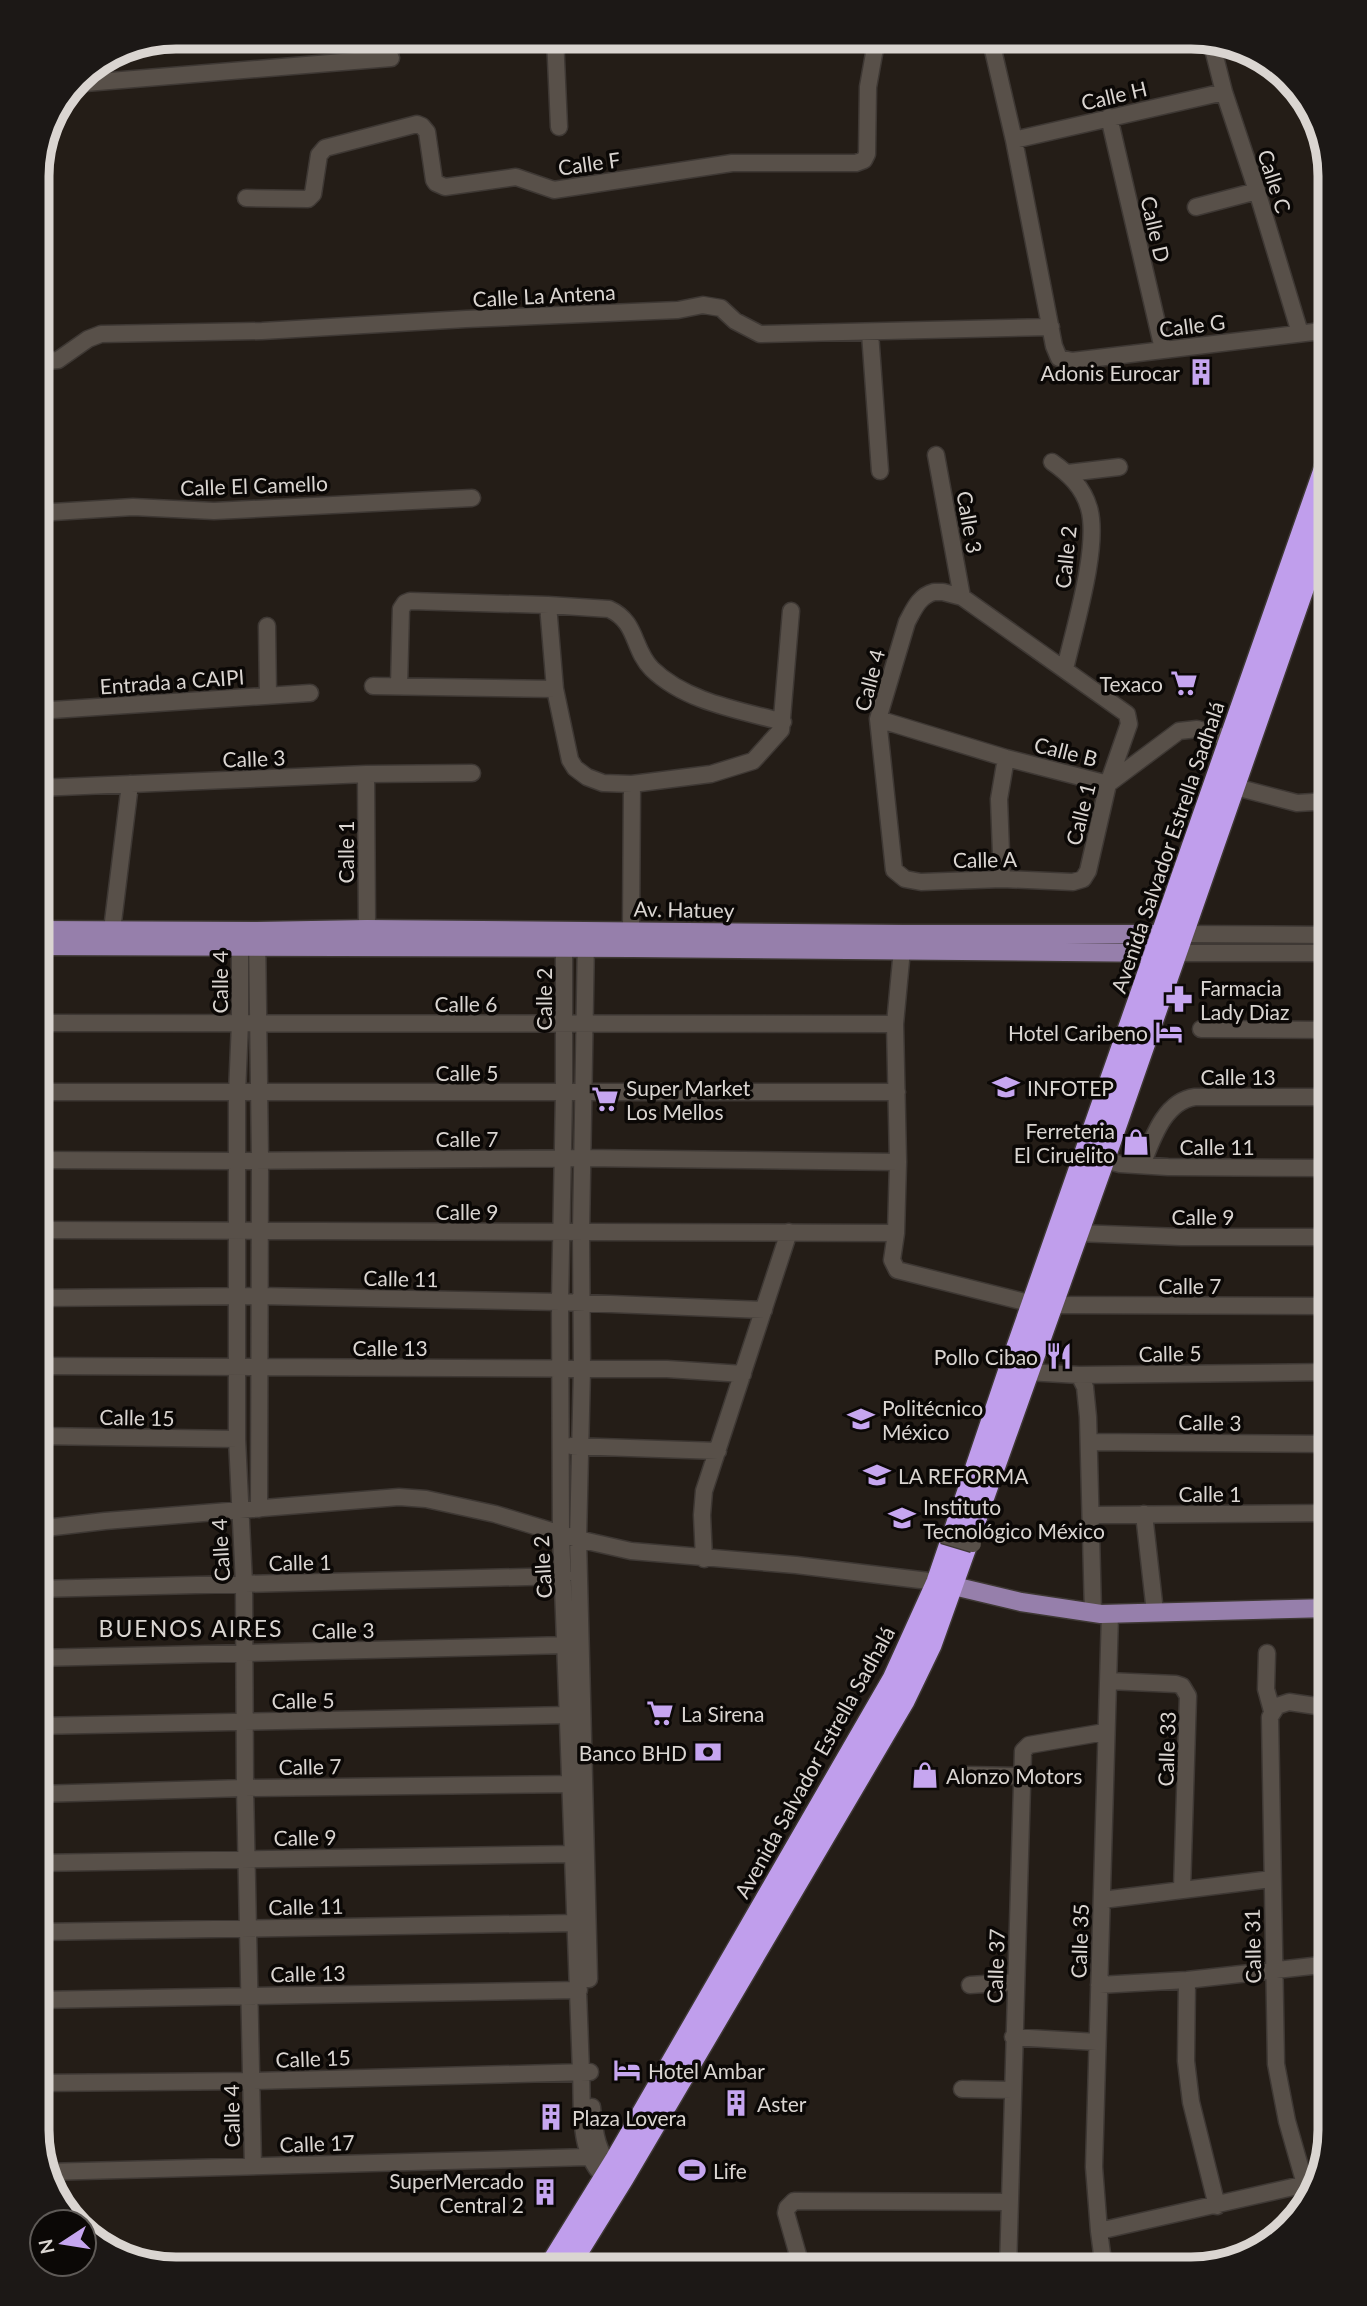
<svg xmlns="http://www.w3.org/2000/svg" width="1367" height="2306" viewBox="0 0 1367 2306" font-family="Lato,sans-serif">
  <style>
    .lines { fill: none; stroke-linecap: round; stroke-linejoin: round }
    .minor-casing { stroke: #3e3834; stroke-width: 19 }
    .major-casing { stroke: #3e3834; stroke-width: 21 }
    .highway-casing { stroke: #3e3834; stroke-width: 24 }
    .minor { stroke: #585049; stroke-width: 16 }
    .major { stroke: #967fab; stroke-width: 18 }
    .highway { stroke: #c09eec; stroke-width: 21 }
    .minor-bridge-casing { stroke: #3e3834; stroke-width: 19; stroke-linecap: butt }
    .minor-bridge { stroke: #585049; stroke-width: 16 }
    .labels { text-anchor: middle; dominant-baseline: central; stroke-width: 7; stroke-linejoin: round; paint-order: stroke }
    .street-label { font-size: 21px; fill: #dad5d1; stroke: #0b0806 }
    .poi-label { font-size: 21px; fill: #dad5d1; stroke: #0b0806; text-anchor: start }
    .neighbourhood-label { font-size: 23px; letter-spacing: 2px; fill: #dad5d1; stroke: #0b0806 }
    .rim { fill: none; stroke: #dad5d1; stroke-width: 9 }
  </style>
  <rect width="100%" height="100%" fill="#241d17"/>
  <g class="lines">
    <defs>
      <path id="minor" d="M555 37 559 127
        M990 37 1014 140 1054 346 1059 358 1072 361 1330 330
        M1211 41 1224 92 1257 191 1300 333
        M73 84 391 58
        M1109 117 1163 349
        M1014 140 1224 92
        M246 198 308 199 313 194 319 155 325 148 417 124 422 126 427 132 434 180 436 183 445 187 516 177 554 190 732 163H856L864 160 867 154 868 87 877 37
        M1196 207 1257 191
        M870 333 880 471
        M37 362 58 360 88 339 101 334 262 331 466 319 678 310 703 305 721 308 735 321 760 334 1051 327
        M936 455 962 597
        M1052 462C1069 474 1083 487 1089 508 1100 546 1074 629 1065 669
        M1068 473 1119 467
        M37 513 133 507 214 511 472 498
        M934 592H943L962 597 1127 714 1129 724 1108 784 1088 871 1083 879 1073 882 1002 879 921 882 905 879 894 870 878 719 907 622C914 609 919 596 934 592Z
        M548 605 555 689 570 760 575 768 587 777 603 783 632 784 711 774 753 761 781 730 791 611
        M267 626 268 695
        M373 686 555 689
        M399 686 401 609 405 603 410 601 548 605 609 609C638 622 632 649 652 669 686 702 739 710 783 722
        M37 711 310 693
        M878 719 1006 758 1108 784 1179 731 1197 729 1230 739
        M366 774 367 929
        M1224 784 1297 803 1330 801
        M37 788 366 774 472 773
        M1002 879 999 799 1006 758
        M112 930 130 784
        M631 931 632 784
        M257 934 260 1160 259 1509
        M1182 934 1330 935
        M240 937V1023L237 1093V1439L244 1584 245 1788 253 2166
        M564 937V1093L560 1302 561 1533 581 2072C583 2113 576 2158 613 2185
        M586 938 581 1233 582 1369 578 1539 589 1979
        M903 939 895 1024 898 1162 896 1233 892 1260 897 1270 1033 1304
        M1176 953H1330
        M37 1023 895 1024
        M1201 1029 1330 1030
        M37 1092H897
        M37 1160 238 1161 583 1158 898 1162
        M1104 1160 1120 1164 1168 1167 1330 1168
        M1142 1165C1152 1140 1164 1101 1195 1097H1330
        M37 1230 896 1233
        M1076 1233 1181 1237H1330
        M37 1298 259 1296 560 1302 764 1310
        M1051 1305 1330 1306
        M37 1366 667 1369 743 1374
        M1018 1370 1027 1372 1079 1375 1330 1372
        M1079 1375 1085 1387 1088 1417 1093 1613
        M37 1436 237 1439
        M1089 1442 1330 1444
        M571 1446 718 1451
        M1144 1514 1155 1612
        M1091 1515 1330 1513
        M37 1529 105 1521 399 1497 426 1499 495 1514 578 1539 631 1551 796 1565 937 1582
        M704 1559 702 1515 704 1491 789 1232
        M37 1589 564 1576
        M1267 1653 1266 1689 1272 1711
        M37 1658 567 1645
        M1108 1681 1176 1684 1182 1686 1188 1696 1182 1890
        M37 1726 569 1715
        M967 1775 1022 1776
        M37 1794 245 1788 580 1784
        M37 1863 574 1854
        M1102 1900 1272 1879
        M37 1932 577 1923
        M1187 1980 1186 2061 1191 2102 1217 2206
        M970 1985 1015 1982
        M1099 1985 1187 1980 1330 1964
        M37 2000 579 1990
        M1013 2037 1097 2042
        M37 2083 251 2081 590 2072
        M962 2089 1012 2090
        M592 2107C594 2130 597 2157 616 2172
        M46 2172 588 2157
        M1305 2184 1287 2121 1276 2064 1270 1717 1277 1706 1289 1702 1330 1708
        M1099 2231 1315 2182
        M802 2269 786 2213 787 2208 794 2201 1009 2202
        M1008 2269 1023 1751 1029 1745 1105 1732
        M1104 2269 1099 2231 1094 2167 1110 1614"/>
      <path id="major" d="M37 930 257 931 367 929 903 934H1174
        M37 946 633 948 1165 953
        M941 1583 1021 1602 1101 1614 1330 1608"/>
      <path id="highway" d="M548 2269 616 2159 893 1679 937 1582 1010 1367 1330 453
        M567 2269 624 2177 904 1701 931 1645 1104 1160 1330 512"/>
    </defs>
    <use href="#minor" class="minor-casing"/>
    <use href="#major" class="major-casing"/>
    <use href="#highway" class="highway-casing"/>
    <use href="#minor" class="minor"/>
    <use href="#major" class="major"/>
    <use href="#highway" class="highway"/>
    <defs>
      <path id="minor-bridge" d="M943 1535 973 1544"/>
    </defs>
    <use href="#minor-bridge" class="minor-bridge-casing"/>
    <use href="#minor-bridge" class="minor-bridge"/>
  </g>
  <defs>
    <symbol id="building-bare" viewBox="-9 -9 18 18"><path d="M-4-6H4V6H1V3H-1V6H-4ZM-2.5-4.3h1.7v1.8h-1.7ZM.8-4.3h1.7v1.8H.8ZM-2.5-1h1.7V.8h-1.7ZM.8-1h1.7V.8H.8Z" fill="#c6a6f0" stroke="#0b0806" stroke-width="2.5" paint-order="stroke"/></symbol>
    <symbol id="supermarket-bare" viewBox="-9 -9 18 18"><path d="M-6-5.5h2.5l.6 2H6L4.5 2H-2.5L-4.4-4H-6ZM-1.5 3.2a1.3 1.3 0 1 0 .1 0ZM3 3.2a1.3 1.3 0 1 0 .1 0Z" fill="#c6a6f0" stroke="#0b0806" stroke-width="2.5" paint-order="stroke"/></symbol>
    <symbol id="pharmacy-bare" viewBox="-9 -9 18 18"><path d="M-2-6h4v4h4v4h-4v4h-4v-4h-4v-4h4Z" fill="#c6a6f0" stroke="#0b0806" stroke-width="2.5" paint-order="stroke"/></symbol>
    <symbol id="hotel-bare" viewBox="-9 -9 18 18"><path d="M-6-4.5h1.5V1H6V5H4.5V3h-9V5H-6ZM-4 0a1.8 1.8 0 1 1 3.6 0ZM.5 0V-2.5h3Q6-2.5 6 0Z" fill="#c6a6f0" stroke="#0b0806" stroke-width="2.5" paint-order="stroke"/></symbol>
    <symbol id="university-bare" viewBox="-9 -9 18 18"><path d="M0-5L7-2L0 1L-7-2ZM-4 1L0 2.5L4 1V4Q0 6-4 4Z" fill="#c6a6f0" stroke="#0b0806" stroke-width="2.5" paint-order="stroke"/></symbol>
    <symbol id="shop-bare" viewBox="-9 -9 18 18"><path d="M-5-2.5h2.3a2.7 3.5 0 0 1 5.4 0H5L5.5 6h-11ZM-1.5-2.5h3a1.5 2.3 0 0 0-3 0Z" fill="#c6a6f0" stroke="#0b0806" stroke-width="2.5" paint-order="stroke"/></symbol>
    <symbol id="restaurant-bare" viewBox="-9 -9 18 18"><path d="M-5-6h1v4h1v-4h1v4h1v-4h1v5L-1.5 .5V6h-2V.5L-5-1ZM5-6V6H3V1.5H1.5Q1.5-4 5-6Z" fill="#c6a6f0" stroke="#0b0806" stroke-width="2.5" paint-order="stroke"/></symbol>
    <symbol id="school-bare" viewBox="-9 -9 18 18"><path d="M0-5L7-2L0 1L-7-2ZM-4 1L0 2.5L4 1V4Q0 6-4 4Z" fill="#c6a6f0" stroke="#0b0806" stroke-width="2.5" paint-order="stroke"/></symbol>
    <symbol id="bank-bare" viewBox="-9 -9 18 18"><path d="M-6-4H6V4H-6ZM0-2.3a2.3 2.3 0 1 0 0 4.6a2.3 2.3 0 1 0 0-4.6Z" fill="#c6a6f0" stroke="#0b0806" stroke-width="2.5" paint-order="stroke"/></symbol>
    <symbol id="stadium-bare" viewBox="-9 -9 18 18"><path d="M0-5a6.5 5 0 1 0 0 10a6.5 5 0 1 0 0-10ZM-3.5-1.8h7v3.6h-7Z" fill="#c6a6f0" stroke="#0b0806" stroke-width="2.5" paint-order="stroke"/></symbol>
  </defs>
  <g fill-rule="evenodd">
    <use href="#building-bare" x="1182" y="353" width="38" height="38"/>
    <use href="#supermarket-bare" x="1165" y="664" width="38" height="38"/>
    <use href="#pharmacy-bare" x="1160" y="980" width="38" height="38"/>
    <use href="#hotel-bare" x="1150" y="1013" width="38" height="38"/>
    <use href="#university-bare" x="987" y="1068" width="38" height="38"/>
    <use href="#supermarket-bare" x="586" y="1080" width="38" height="38"/>
    <use href="#shop-bare" x="1117" y="1123" width="38" height="38"/>
    <use href="#restaurant-bare" x="1040" y="1337" width="38" height="38"/>
    <use href="#school-bare" x="842" y="1400" width="38" height="38"/>
    <use href="#school-bare" x="858" y="1456" width="38" height="38"/>
    <use href="#school-bare" x="883" y="1499" width="38" height="38"/>
    <use href="#supermarket-bare" x="641" y="1694" width="38" height="38"/>
    <use href="#bank-bare" x="689" y="1733" width="38" height="38"/>
    <use href="#shop-bare" x="906" y="1756" width="38" height="38"/>
    <use href="#hotel-bare" x="608" y="2051" width="38" height="38"/>
    <use href="#building-bare" x="717" y="2084" width="38" height="38"/>
    <use href="#building-bare" x="532" y="2098" width="38" height="38"/>
    <use href="#stadium-bare" x="673" y="2151" width="38" height="38"/>
    <use href="#building-bare" x="526" y="2173" width="38" height="38"/>
  </g>
  <g class="labels">
    <g class="street-label">
      <text transform="translate(1114 95) rotate(-13)">Calle H</text>
      <text transform="translate(589 163) rotate(-8)">Calle F</text>
      <text transform="translate(1275 181) rotate(72)">Calle C</text>
      <text transform="translate(1156 229) rotate(77)">Calle D</text>
      <text transform="translate(544 295) rotate(-3)">Calle La Antena</text>
      <text transform="translate(1192 325) rotate(-7)">Calle G</text>
      <text transform="translate(254 485) rotate(-2)">Calle El Camello</text>
      <text transform="translate(970 522) rotate(80)">Calle 3</text>
      <text transform="translate(1065 557) rotate(-84)">Calle 2</text>
      <text transform="translate(869 680) rotate(-75)">Calle 4</text>
      <text transform="translate(172 681) rotate(-4)">Entrada a CAIPI</text>
      <text transform="translate(1066 751) rotate(14)">Calle B</text>
      <text transform="translate(254 758) rotate(-2)">Calle 3</text>
      <text transform="translate(1080 814) rotate(-76)">Calle 1</text>
      <text transform="translate(1167 847) rotate(-71)">Avenida Salvador Estrella Sadhalá</text>
      <text transform="translate(345 852) rotate(-90)">Calle 1</text>
      <text transform="translate(985 859) rotate(-1)">Calle A</text>
      <text transform="translate(684 909) rotate(1)">Av. Hatuey</text>
      <text transform="translate(219 982) rotate(-90)">Calle 4</text>
      <text transform="translate(543 999) rotate(-90)">Calle 2</text>
      <text x="466" y="1003">Calle 6</text>
      <text x="467" y="1072">Calle 5</text>
      <text x="1238" y="1076">Calle 13</text>
      <text x="467" y="1138">Calle 7</text>
      <text x="1217" y="1146">Calle 11</text>
      <text x="467" y="1211">Calle 9</text>
      <text x="1203" y="1216">Calle 9</text>
      <text transform="translate(401 1278) rotate(1)">Calle 11</text>
      <text x="1190" y="1285">Calle 7</text>
      <text x="390" y="1347">Calle 13</text>
      <text transform="translate(1170 1353) rotate(-1)">Calle 5</text>
      <text transform="translate(137 1417) rotate(1)">Calle 15</text>
      <text transform="translate(1210 1422) rotate(1)">Calle 3</text>
      <text x="1210" y="1493">Calle 1</text>
      <text transform="translate(220 1550) rotate(-93)">Calle 4</text>
      <text transform="translate(300 1562) rotate(-1)">Calle 1</text>
      <text transform="translate(542 1567) rotate(-93)">Calle 2</text>
      <text transform="translate(343 1630) rotate(-1)">Calle 3</text>
      <text transform="translate(303 1700) rotate(-1)">Calle 5</text>
      <text transform="translate(1166 1749) rotate(-88)">Calle 33</text>
      <text transform="translate(814 1762) rotate(-61)">Avenida Salvador Estrella Sadhalá</text>
      <text transform="translate(310 1766) rotate(-1)">Calle 7</text>
      <text transform="translate(305 1837) rotate(-1)">Calle 9</text>
      <text transform="translate(306 1906) rotate(-1)">Calle 11</text>
      <text transform="translate(1079 1941) rotate(-88)">Calle 35</text>
      <text transform="translate(1252 1946) rotate(-91)">Calle 31</text>
      <text transform="translate(995 1966) rotate(-88)">Calle 37</text>
      <text transform="translate(308 1973) rotate(-1)">Calle 13</text>
      <text transform="translate(313 2058) rotate(-2)">Calle 15</text>
      <text transform="translate(231 2116) rotate(-91)">Calle 4</text>
      <text transform="translate(317 2143) rotate(-2)">Calle 17</text>
    </g>
    <g class="poi-label">
      <text x="1180" y="372" text-anchor="end">Adonis Eurocar</text>
      <text x="1163" y="683" text-anchor="end">Texaco</text>
      <text x="1200" y="987">Farmacia<tspan x="1200" dy="24">Lady Diaz</tspan></text>
      <text x="1148" y="1032" text-anchor="end">Hotel Caribeno</text>
      <text x="626" y="1087">Super Market<tspan x="626" dy="24">Los Mellos</tspan></text>
      <text x="1027" y="1087">INFOTEP</text>
      <text x="1115" y="1130" text-anchor="end">Ferreteria<tspan x="1115" dy="24">El Ciruelito</tspan></text>
      <text x="1038" y="1356" text-anchor="end">Pollo Cibao</text>
      <text x="882" y="1407">Politécnico<tspan x="882" dy="24">México</tspan></text>
      <text x="898" y="1475">LA REFORMA</text>
      <text x="923" y="1506">Instituto<tspan x="923" dy="24">Tecnológico México</tspan></text>
      <text x="681" y="1713">La Sirena</text>
      <text x="687" y="1752" text-anchor="end">Banco BHD</text>
      <text x="946" y="1775">Alonzo Motors</text>
      <text x="648" y="2070">Hotel Ambar</text>
      <text x="757" y="2103">Aster</text>
      <text x="572" y="2117">Plaza Lovera</text>
      <text x="713" y="2170">Life</text>
      <text x="524" y="2180" text-anchor="end">SuperMercado<tspan x="524" dy="24">Central 2</tspan></text>
    </g>
    <g class="neighbourhood-label">
      <text x="191" y="1628">BUENOS AIRES</text>
    </g>
  </g>
  <path d="M0 0H1367V2306H0ZM176 49H1191A127 127 0 0 1 1318 176V2130A127 127 0 0 1 1191 2257H176A127 127 0 0 1 49 2130V176A127 127 0 0 1 176 49Z" fill="#1c1816" fill-rule="evenodd"/>
  <path class="rim" d="M176 49H1191A127 127 0 0 1 1318 176V2130A127 127 0 0 1 1191 2257H176A127 127 0 0 1 49 2130V176A127 127 0 0 1 176 49Z"/>
  <g transform="translate(63 2243) rotate(258)"><circle r="33" fill="#0b0806" stroke="#5e5a57" stroke-width="2"/>
  <path d="M0-5L12 26L0 18L-12 26Z" fill="#c6a6f0"/>
  <text y="-10" font-size="19" font-weight="bold" text-anchor="middle" fill="#dad5d1">N</text>
  </g>
</svg>
